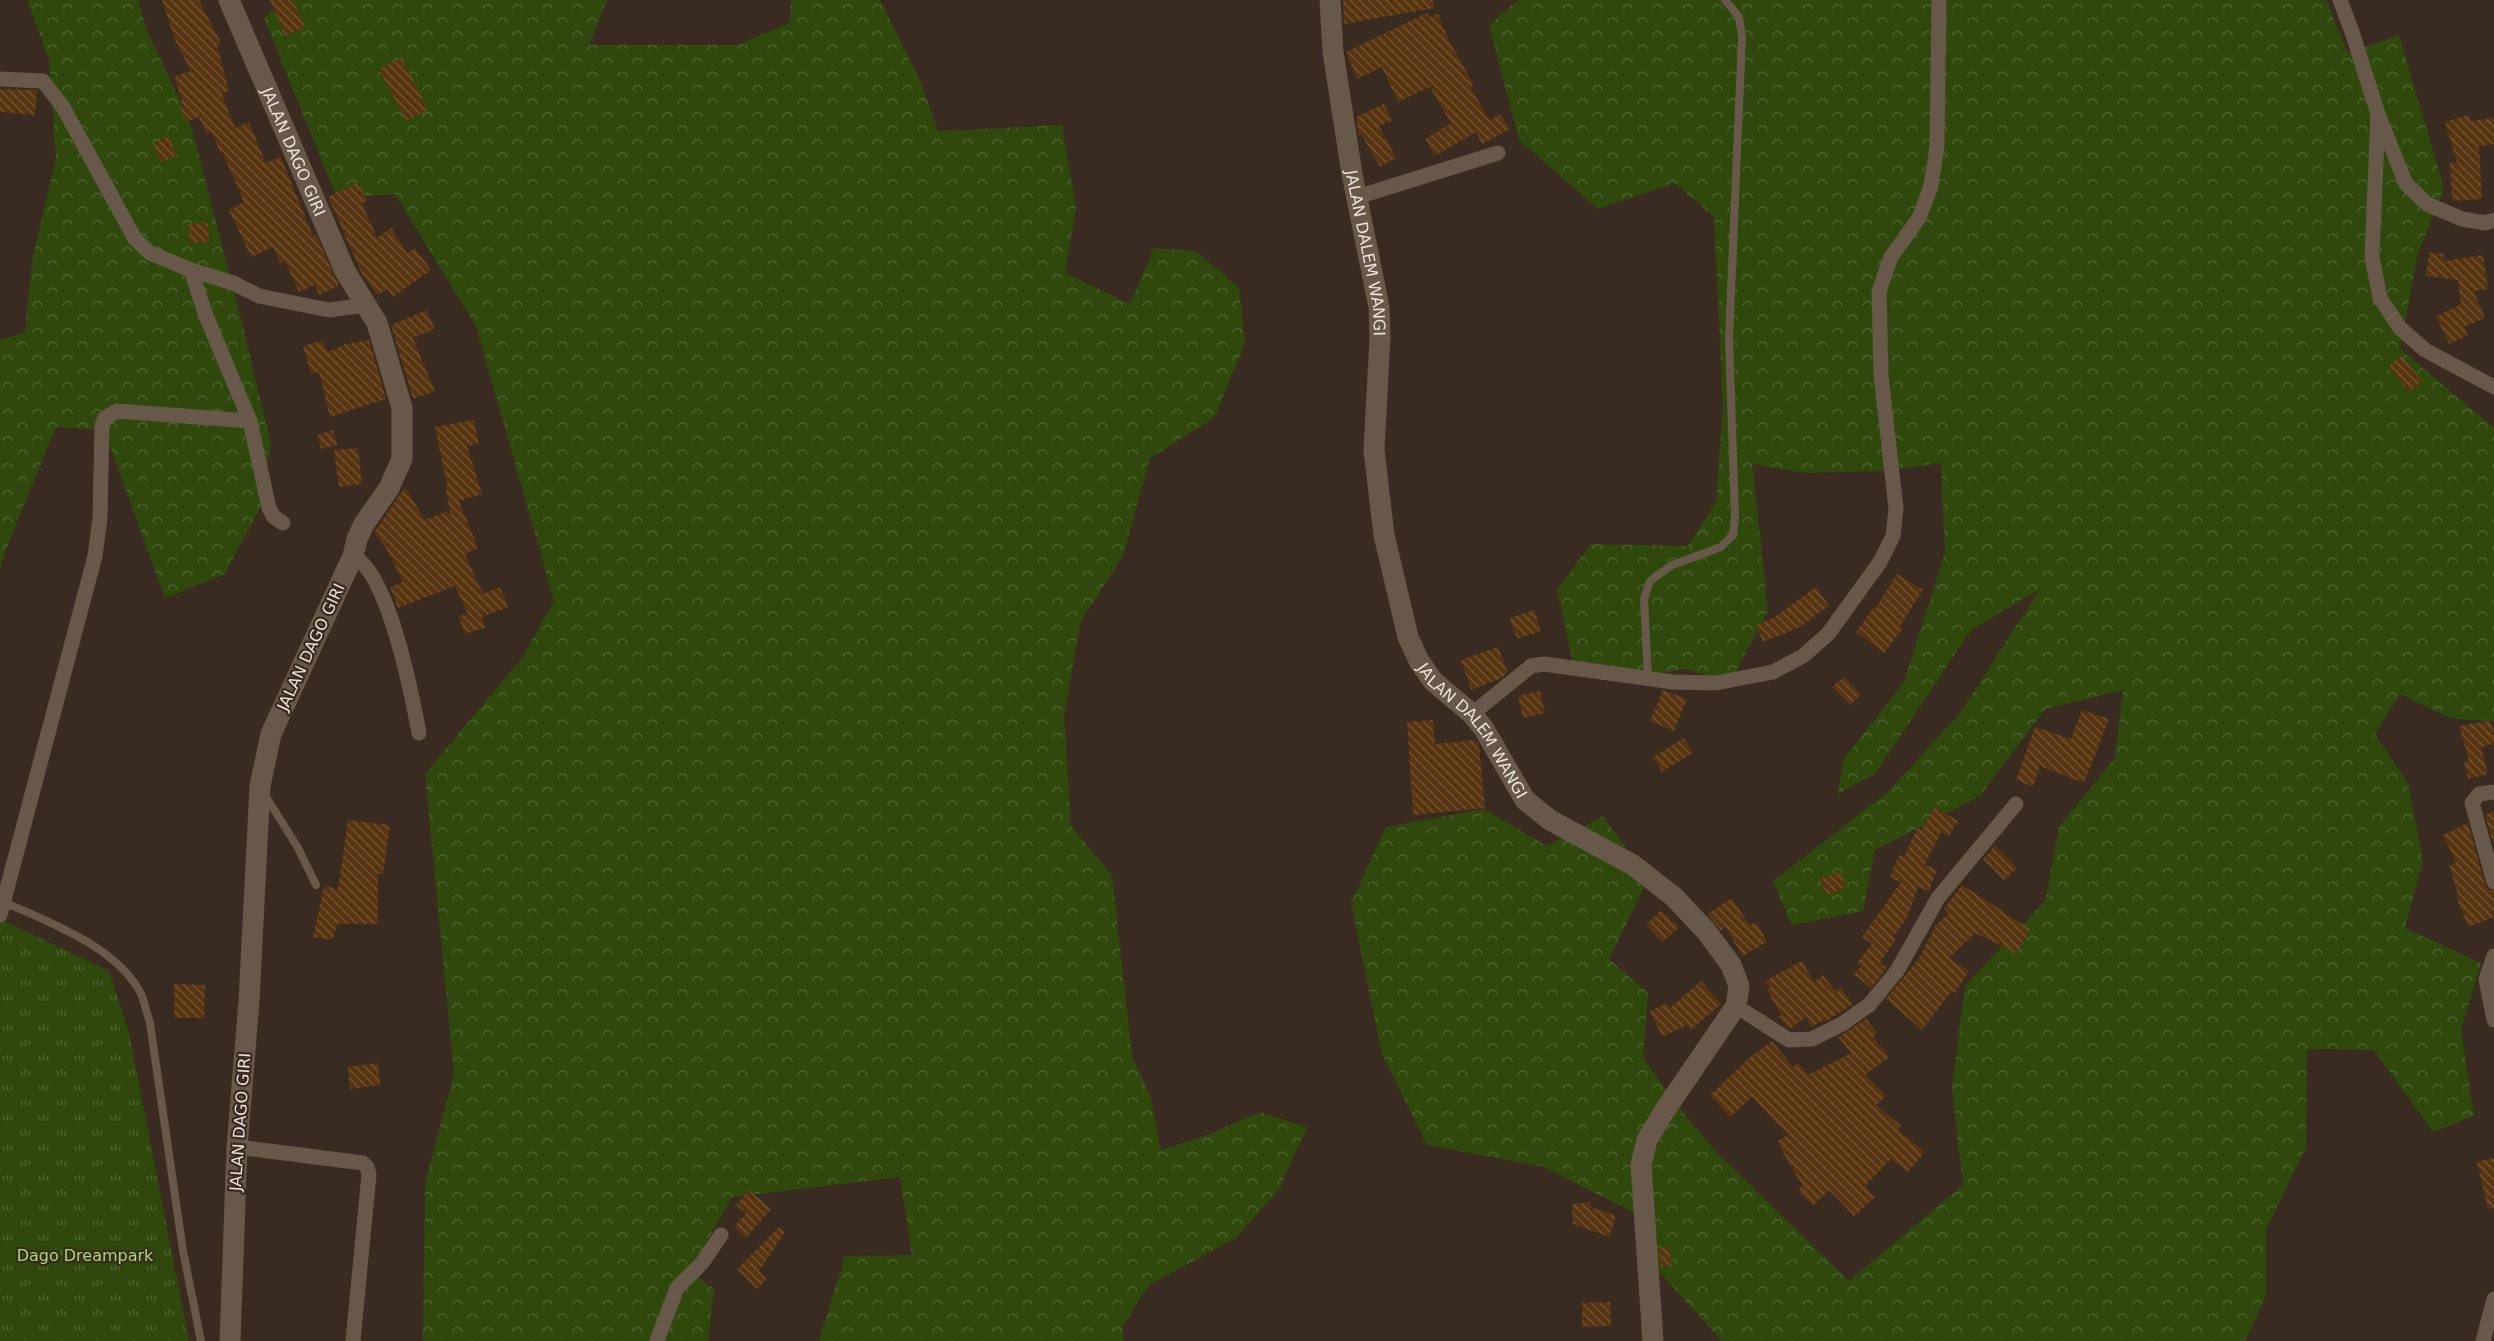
<svg xmlns="http://www.w3.org/2000/svg" width="2494" height="1341" viewBox="0 0 2494 1341" font-family="'DejaVu Sans',sans-serif">
  <style>
    .forest { fill: url(#forest-crowns) }
    .park { fill: url(#park-tufts) }
    .building { fill: url(#building-back-hatch) }
    .lines { fill: none; stroke-linecap: round; stroke-linejoin: round }
    .lane { stroke: #68584a; stroke-width: 8 }
    .street { stroke: #68584a; stroke-width: 15 }
    .secondary { stroke: #68584a; stroke-width: 21 }
    .labels { text-anchor: middle; dominant-baseline: central; stroke-width: 4.5; stroke-linejoin: round; paint-order: stroke }
    .street-label { font-size: 16px; fill: #ebe2da; stroke: #392b1f }
    .park-label { font-size: 16px; fill: #a5da6f; stroke: #392b1f }
  </style>
  <defs>
    <pattern id="forest-crowns" width="20" height="18" patternUnits="userSpaceOnUse" patternTransform="scale(1.5)"><rect width="20" height="18" fill="#2f490d"/><path d="M2 6a3 3 0 1 1 6 0M12 15a3 3 0 1 1 6 0" fill="none" stroke="#4d6330"/></pattern>
    <pattern id="park-tufts" width="24" height="20" patternUnits="userSpaceOnUse" patternTransform="scale(1.5)"><rect width="24" height="20" fill="#2f490d"/><path d="M3 7l-1-3M5 7V3M7 7l1-3M15 17l-1-3M17 17v-4M19 17l1-3" fill="none" stroke="#4d6330"/></pattern>
    <pattern id="building-back-hatch" width="6" height="6" patternUnits="userSpaceOnUse" patternTransform="scale(1.5)"><rect width="6" height="6" fill="#583411"/><path d="M-1 5l2 2M0 0l6 6M5-1l2 2" fill="none" stroke="#705133"/></pattern>
  </defs>
  <rect width="100%" height="100%" fill="#392b1f"/>
  <path class="forest" d="M27 0H138L146 28 191 125 239 311 271 444 261 506 225 574 165 598 104 430 56 427 4 554 0 570V340L25 333 32 260 56 158 49 59Z
    M286 0H607L589 45H737L790 23 791 0H880L919 78 938 131 1062 125 1076 208 1065 273 1130 304 1154 248 1196 251 1239 288 1245 344 1214 418 1150 458 1123 556 1081 621 1064 715 1071 826 1112 875 1132 1056 1151 1098 1161 1150 1210 1134 1260 1112 1307 1127 1279 1189 1236 1238 1149 1285 1122 1327 1124 1341H817L820 1337 845 1256 912 1255 900 1177 732 1197 690 1271 714 1289 708 1341H423L425 1183 454 1074 425 774 522 658 554 601 476 326 395 194 337 198 264 18Z
    M1518 0H2326L2348 53 2399 35 2444 188 2417 257 2400 349 2494 428V721L2453 719 2400 694 2375 734 2408 783 2423 861 2405 928 2481 963 2461 1029 2474 1116 2433 1132 2374 1050 2307 1049 2306 1148 2266 1230V1296L2245 1341H1722L1652 1264 1639 1215 1544 1167 1427 1145 1382 1054 1351 903 1386 827 1484 809 1547 846 1603 816 1648 879 1609 959 1648 993 1643 1057 1672 1099 1715 1151 1849 1281 1963 1185 1952 1088 1965 986 2045 901 2059 827 2115 758 2123 690 2045 709 1980 796 1875 850 1863 911 1792 925 1773 881 1888 792 1960 713 2040 589 1971 630 1875 774 1838 794 1843 760 1904 682 1945 553 1941 463 1883 471 1806 473 1752 464 1768 611 1729 684 1687 669 1629 677 1573 663 1557 590 1591 544 1688 546 1716 502 1723 407 1714 217 1675 183 1598 209 1519 140 1489 25Z"/>
  <path class="park" d="M0 919 109 971 129 1033 189 1341H0Z"/>
  <path class="building" d="M162 0H199L221 43 217 45 229 91 222 94 235 128 249 122 266 163 281 157 313 236 316 235 339 286 319 295 315 285 299 292 285 261 280 263 273 247 251 257 229 210 244 202 222 151 220 152 212 132 206 134 199 117 186 122 180 107 183 106 175 76 191 71 175 40Z
    M270 0H293L305 27 285 36Z
    M1343 0H1433L1434 8 1344 24Z
    M1427 13 1429 17 1438 14 1448 39 1474 85 1470 87 1490 120 1500 114 1510 129 1482 144 1476 132 1435 156 1425 139 1451 123 1430 87 1398 102 1382 67 1357 79 1346 52Z
    M402 58 428 110 406 121 379 69Z
    M0 89 37 90 35 115 0 112Z
    M1384 104 1392 120 1379 126 1396 158 1380 167 1361 134 1359 135 1356 117Z
    M2468 115 2470 121 2494 118V144L2479 146 2482 199 2452 201 2450 163H2457L2445 122Z
    M169 136 177 155 161 162 153 143Z
    M358 182 367 201 362 203 377 238 391 228 407 253 415 248 431 270 393 297 387 289 378 295 363 276 328 197Z
    M208 222 209 242 190 243 188 224Z
    M2429 253 2444 254 2443 261 2483 255 2488 289 2474 291 2485 318 2464 327 2468 335 2449 344 2436 316 2461 304 2458 280 2426 276Z
    M427 310 435 329 413 338 435 391 413 399 391 325Z
    M369 340 386 399 330 417 319 372 311 374 303 346 322 341 328 352 346 344Z
    M2401 356 2423 381 2410 392 2388 367Z
    M474 420 479 444 467 446 482 494 459 501 478 548 465 554 483 594 500 587 508 607 482 617 485 628 464 634 459 616 468 614 455 586 398 608 390 587 403 582 386 548 374 533 405 487 425 520 447 511 451 516 445 486 447 485 435 427Z
    M333 430 337 445 321 449 317 435Z
    M358 448 362 484 339 487 334 450Z
    M1897 574 1923 590 1900 626 1903 628 1884 653 1856 632 1874 607 1876 608Z
    M1816 587 1829 606 1800 627 1763 642 1756 625 1775 617Z
    M1534 610 1541 631 1517 639 1510 618Z
    M1498 647 1508 673 1499 679 1471 690 1461 660Z
    M1844 677 1861 694 1850 705 1832 687Z
    M1663 690 1687 699 1674 731 1650 721Z
    M1540 691 1545 713 1523 718 1518 696Z
    M2082 710 2109 719 2084 783 2040 766 2033 787 2016 780 2035 727 2071 739Z
    M1433 720 1435 744 1475 740 1479 745 1485 808 1413 815 1407 722Z
    M2490 721 2494 732V743L2481 748 2488 774 2468 779 2464 762 2469 761 2459 726Z
    M1684 738 1693 753 1662 772 1653 757Z
    M1935 807 1958 821 1949 836 1941 832 1925 865 1937 869 1929 891 1918 887 1907 918 1893 937 1896 939 1880 963 1887 968 1871 988 1854 974 1861 967 1857 963 1872 944 1862 937 1901 882 1890 878 1899 855 1904 857 1917 828 1921 830Z
    M2494 811V846L2485 815Z
    M348 820 390 825 383 874H378V924H337L333 940 313 937 324 886 338 889Z
    M2468 823 2485 885 2488 889 2494 891V917L2468 927 2456 895 2458 894 2449 866 2456 863 2443 835Z
    M1995 845 2017 868 2004 880 1983 859Z
    M1840 871 1846 887 1827 895 1820 879Z
    M1962 885 2030 929 2017 953 1975 933 1949 958 1969 971 1955 993 1952 991 1922 1030 1886 999 1919 958 1936 925 1949 913 1944 909Z
    M1732 898 1749 925 1756 922 1767 942 1742 956 1726 927 1721 930 1707 914Z
    M1661 910 1679 927 1663 942 1646 925Z
    M1802 961 1814 982 1823 975 1836 992 1840 987 1853 1004 1825 1022 1824 1020 1811 1027 1806 1017 1790 1029 1778 1017 1781 1015 1767 989 1771 987 1765 981Z
    M1701 981 1721 1004 1691 1030 1687 1025 1662 1037 1650 1011 1667 1003 1670 1008Z
    M174 984 205 985 204 1018H174Z
    M1866 1019 1877 1033 1873 1037 1889 1057 1865 1075 1886 1096 1876 1105 1901 1126 1898 1130 1925 1152 1908 1172 1891 1159 1865 1186 1875 1197 1854 1216 1829 1190 1813 1206 1798 1191 1802 1186 1777 1141 1788 1135 1752 1097 1730 1117 1710 1095 1749 1058 1772 1041 1793 1067 1798 1063 1808 1075 1851 1053 1838 1037Z
    M378 1063 380 1085 350 1089 348 1067Z
    M2494 1158V1208L2488 1209 2477 1162Z
    M749 1190 771 1209 746 1238 734 1227 746 1213 736 1205Z
    M1590 1202 1591 1207 1616 1216 1609 1237 1573 1224 1572 1204Z
    M779 1227 785 1232 759 1271 767 1279 757 1289 737 1269Z
    M1669 1247 1672 1266 1661 1267 1659 1248Z
    M1610 1302 1611 1326 1582 1327V1303Z"/>
  <g class="lines">
    <path class="lane" d="M1648 678 1644 599 1650 581 1672 565 1721 547 1733 535 1735 517 1729 338 1742 37 1739 17 1725 0
      M265 795 298 848 316 885
      M1 901C47 921 120 948 142 996 145 1005 147 1014 150 1023L183 1251 201 1341"/>
    <path class="street" d="M2340 0 2352 32 2378 114 2406 184 2427 204 2462 219 2486 223 2494 220
      M0 79 43 81 63 107 135 239 150 253 191 270 233 283 259 296 329 310 366 305
      M2378 114 2372 257 2380 298 2400 328 2425 350 2494 387
      M1357 197 1498 153
      M191 270 206 316 250 421 269 508 274 517 283 523
      M353 556C388 572 412 695 419 733
      M1472 714 1531 666 1544 664 1673 682 1716 683 1773 672 1803 656 1828 634 1880 562 1893 536 1896 509 1881 375 1879 291 1891 257 1919 218 1931 186 1937 146 1939 0
      M2494 792 2479 794 2472 803 2494 882
      M0 915 95 556 100 518 102 426 105 418 117 411 250 421
      M2494 956 2486 979 2494 1020
      M1736 1006 1789 1040 1812 1039 1842 1024 1869 1005 1897 971 1938 898 2016 804
      M237 1147 363 1163 367 1167 369 1174 353 1341
      M657 1341 677 1288 702 1263 721 1235
      M2483 1341 2494 1299"/>
    <g class="secondary">
      <path id="s1" d="M229 0 345 271 377 323 402 408V459L389 488 364 524 357 539 353 556 271 734 260 786 249 1001 237 1147 230 1341"/>
      <path id="s2" d="M1330 0 1333 52 1352 174 1379 307 1380 337 1374 450 1384 535 1408 637 1419 661 1433 681 1472 714 1484 729 1525 800 1550 820 1633 865 1674 897 1706 931 1731 965 1739 986 1736 1006 1663 1113 1647 1140 1641 1165 1653 1341"/>
    </g>
  </g>
  <g class="labels">
    <g class="street-label">
      <text stroke="none"><textPath href="#s1" startOffset="165">JALAN DAGO GIRI</textPath></text>
      <text stroke="none"><textPath href="#s2" startOffset="256">JALAN DALEM WANGI</textPath></text>
      <text transform="translate(311 647) rotate(-65)">JALAN DAGO GIRI</text>
      <text stroke="none"><textPath href="#s2" startOffset="760">JALAN DALEM WANGI</textPath></text>
      <text transform="translate(240 1122) rotate(-86)">JALAN DAGO GIRI</text>
    </g>
    <g class="park-label">
      <text x="85" y="1255">Dago Dreampark</text>
    </g>
  </g>
</svg>
